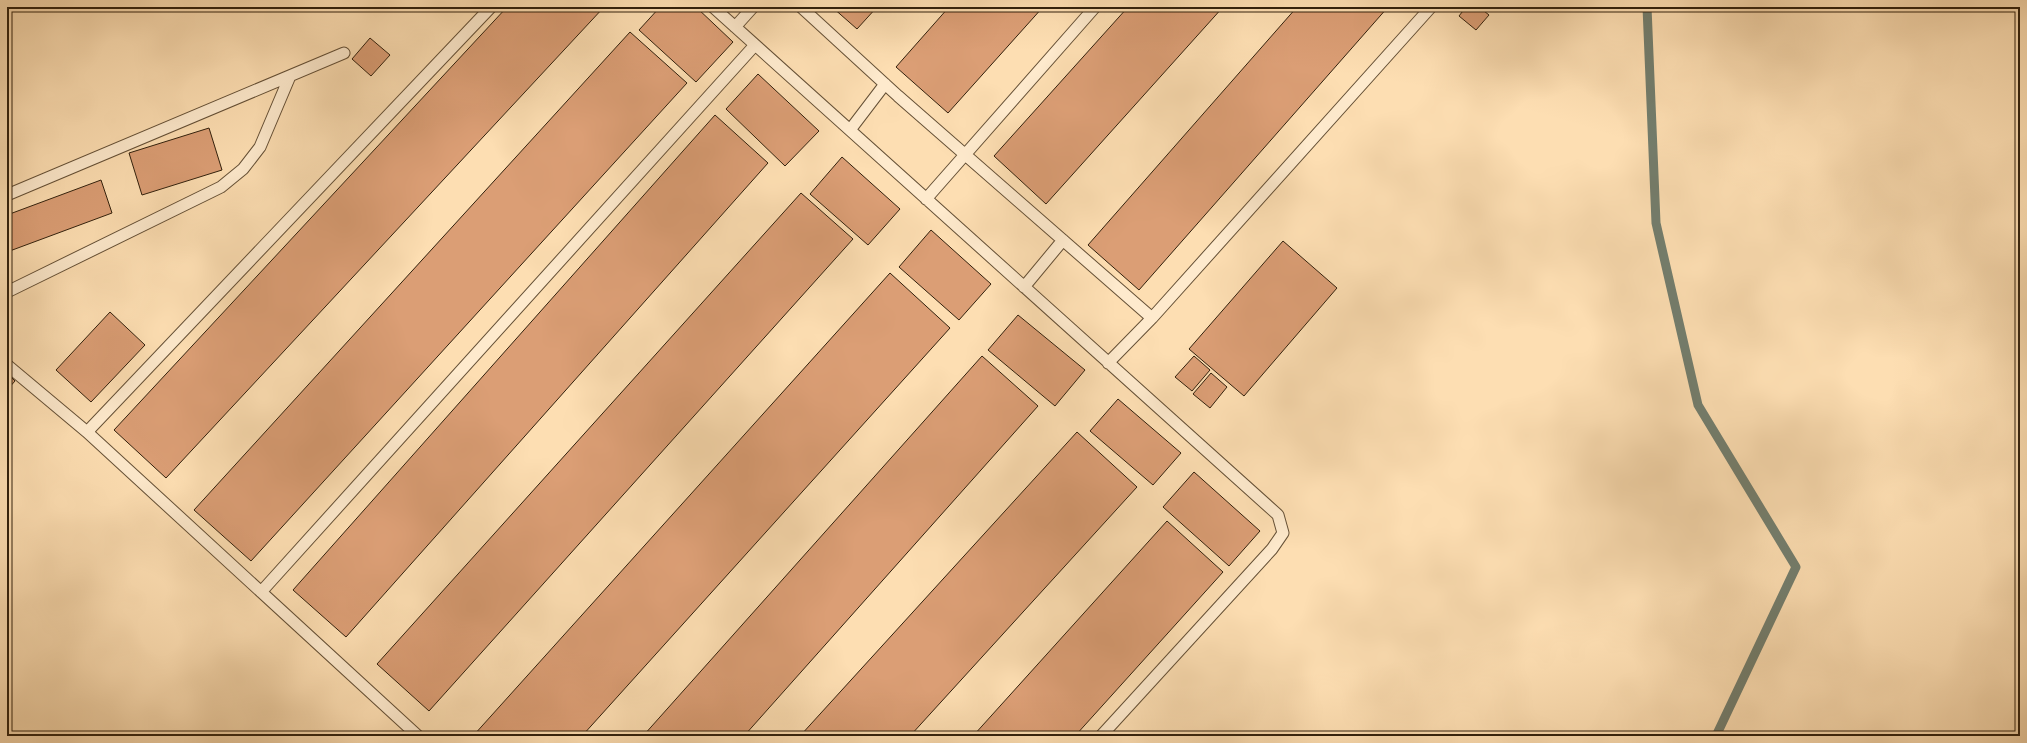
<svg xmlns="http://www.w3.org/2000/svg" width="2027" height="743" viewBox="0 0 2027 743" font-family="'IM FELL French Canon',serif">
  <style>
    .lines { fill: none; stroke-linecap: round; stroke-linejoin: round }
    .stream { stroke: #737e6e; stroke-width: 9 }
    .building { fill: #db9e75; stroke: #32210d }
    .lane-casing { stroke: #655036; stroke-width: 13 }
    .lane { stroke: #feeacd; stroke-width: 11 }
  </style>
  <rect width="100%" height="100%" fill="#fddeb2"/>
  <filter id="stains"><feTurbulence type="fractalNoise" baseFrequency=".005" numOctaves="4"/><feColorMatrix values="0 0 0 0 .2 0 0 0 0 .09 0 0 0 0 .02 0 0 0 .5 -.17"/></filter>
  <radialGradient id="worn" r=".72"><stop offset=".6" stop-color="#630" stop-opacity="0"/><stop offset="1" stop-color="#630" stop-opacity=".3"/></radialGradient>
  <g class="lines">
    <path class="stream" d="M1647 7 1656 223 1698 405 1796 567 1716 736"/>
  </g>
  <path class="building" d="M507 7H604L166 478 114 430Z
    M660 7H696L733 42 696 82 639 30Z
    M832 7H877L857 29Z
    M949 7H1043L948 113 896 67Z
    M1128 7H1223L1046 204 994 156Z
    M1297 7H1388L1139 290 1088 245Z
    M1466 7H1479L1489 15 1476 30 1459 16Z
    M630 32 687 83 251 561 194 510Z
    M370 38 390 55 371 76 352 59Z
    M758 74 819 131 785 166 726 109Z
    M715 115 768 163 346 637 293 590Z
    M209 128 222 170 142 195 129 153Z
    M842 157 900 209 868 245 810 194Z
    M101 180 112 213 7 252V215Z
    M801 193 853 239 429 711 377 664Z
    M931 230 991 284 959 320 899 267Z
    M1283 241 1337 288 1244 396 1189 349Z
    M890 273 950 328 582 736H473Z
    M110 312 145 345 91 402 56 370Z
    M1018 315 1085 370 1055 406 988 350Z
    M982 356 1038 406 744 736H643Z
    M1194 356 1210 370 1192 391 1175 377Z
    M7 373 15 381 7 390Z
    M1211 373 1227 387 1210 408 1193 394Z
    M1118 399 1181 453 1153 485 1090 431Z
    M1077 432 1137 487 910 736H800Z
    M1194 472 1260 531 1229 566 1163 507Z
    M1167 521 1223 572 1075 736H973Z"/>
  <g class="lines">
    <defs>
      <path id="lane" d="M713 7 1278 515 1283 533 1272 549 1101 736
        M801 7 898 96 1152 318
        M735 27 753 7
        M850 130 885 84
        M7 195 344 53
        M926 199 1095 7
        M1024 287 1063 240
        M7 292 221 187 243 169 260 147 290 76
        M1108 363 1152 318 1431 7
        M7 365 87 432 418 736
        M87 432 491 7
        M261 592 755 45"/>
    </defs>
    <use href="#lane" class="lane-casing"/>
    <use href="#lane" class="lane"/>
  </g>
  <rect width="2027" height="743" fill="none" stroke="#fddeb2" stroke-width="24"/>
  <rect x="8" y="8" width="2011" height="727" fill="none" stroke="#32210d" stroke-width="2"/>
  <rect x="12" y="12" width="2003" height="719" fill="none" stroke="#32210d"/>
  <rect width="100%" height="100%" filter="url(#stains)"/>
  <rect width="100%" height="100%" fill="url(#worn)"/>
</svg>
